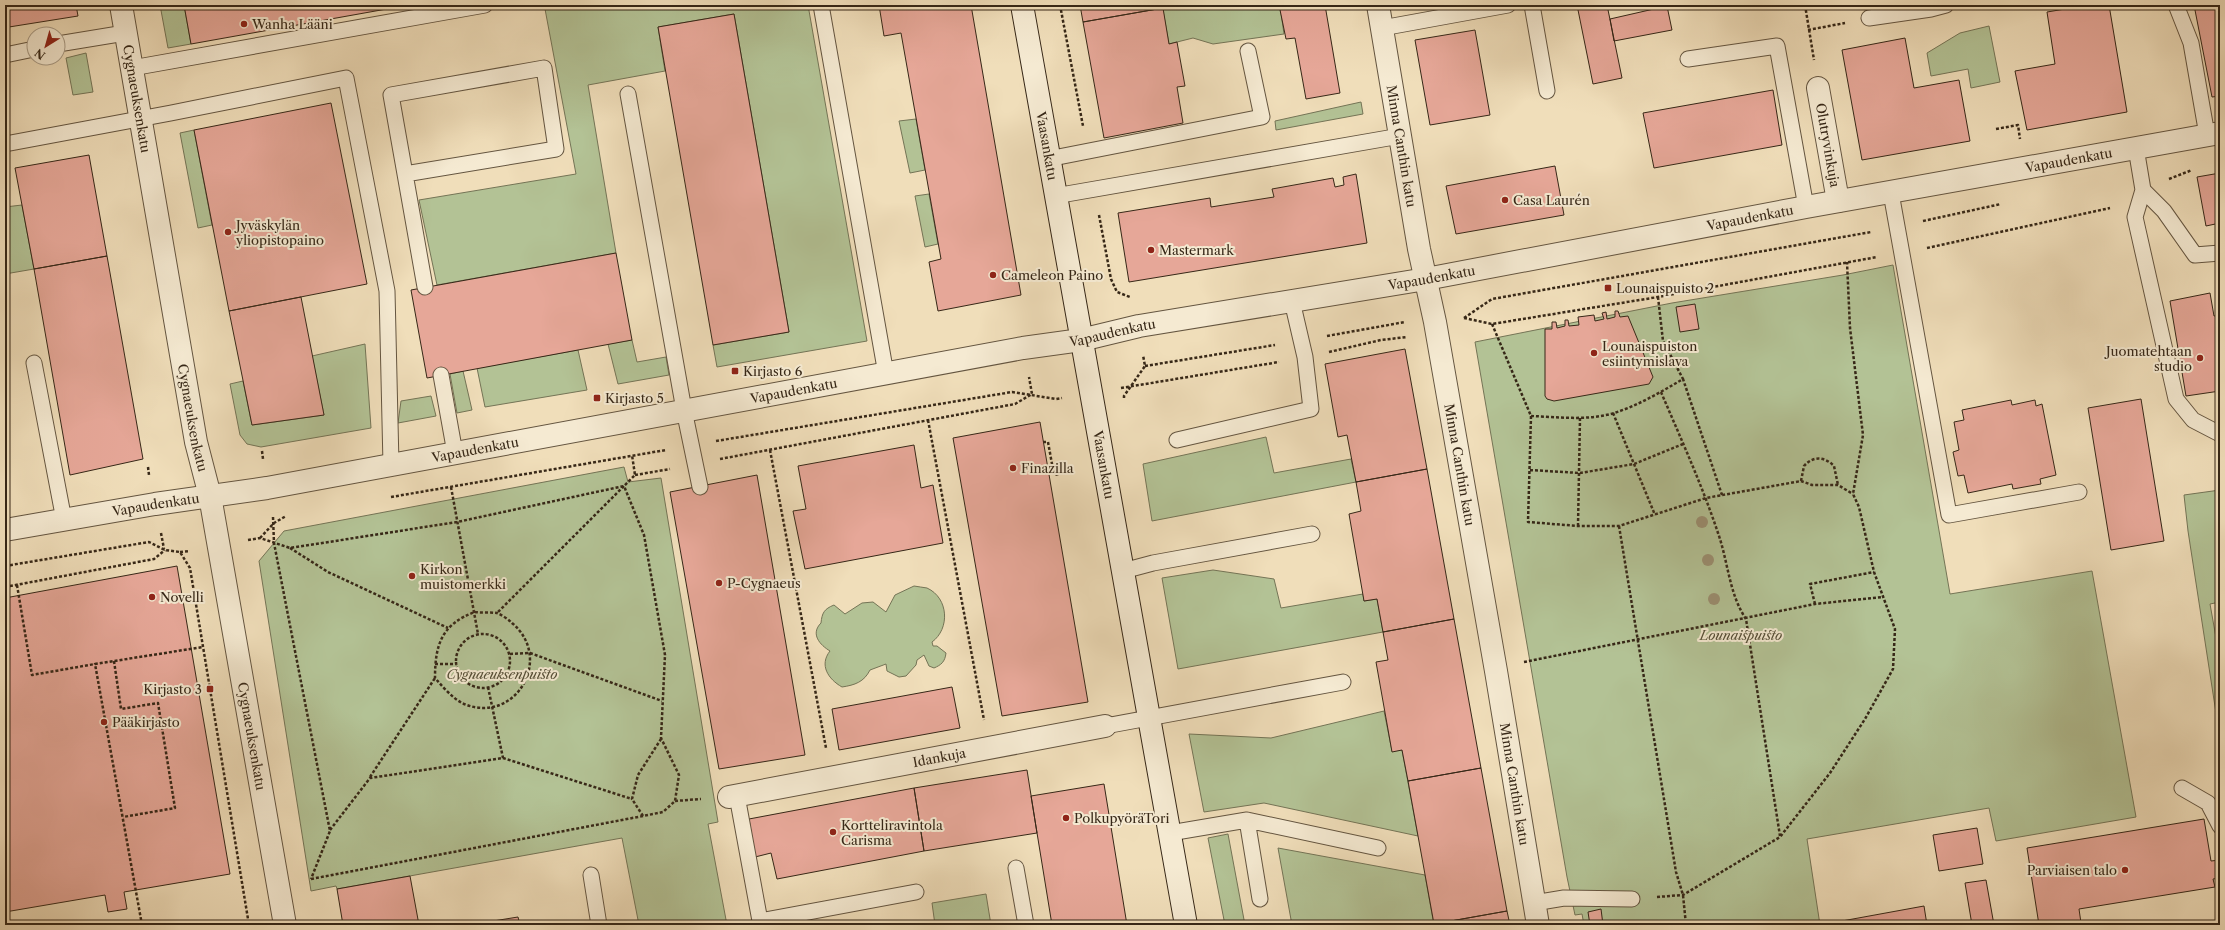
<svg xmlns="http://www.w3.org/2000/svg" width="2225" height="930" viewBox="0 0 2225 930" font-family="'Libre Caslon Text',serif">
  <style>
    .green { fill: #b3c295; stroke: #747456 }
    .building { fill: #e6a798; stroke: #362717 }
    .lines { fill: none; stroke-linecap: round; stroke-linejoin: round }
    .lane-casing { stroke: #645540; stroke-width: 17 }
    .street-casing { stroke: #645540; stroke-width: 24 }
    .secondary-casing { stroke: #362717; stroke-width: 24 }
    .path { stroke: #362717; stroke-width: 2.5; stroke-dasharray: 3 2; stroke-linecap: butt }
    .lane { stroke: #f5ead2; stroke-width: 15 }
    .street { stroke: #f5ead2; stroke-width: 22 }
    .secondary { stroke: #f5ead2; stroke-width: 22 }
    .tree { fill: #9b8f71 }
    .poi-dot { fill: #8f2418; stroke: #f5ead2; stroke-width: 1.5 }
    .labels { text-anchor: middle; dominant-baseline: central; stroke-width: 4; stroke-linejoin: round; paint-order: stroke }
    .poi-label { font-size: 13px; fill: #362717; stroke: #f5ead2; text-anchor: start }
    .street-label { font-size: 13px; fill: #362717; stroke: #f5ead2 }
    .park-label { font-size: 13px; font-style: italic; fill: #554e36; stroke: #f5ead2 }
  </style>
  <rect width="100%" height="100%" fill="#f0deba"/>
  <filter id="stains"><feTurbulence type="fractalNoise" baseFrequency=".005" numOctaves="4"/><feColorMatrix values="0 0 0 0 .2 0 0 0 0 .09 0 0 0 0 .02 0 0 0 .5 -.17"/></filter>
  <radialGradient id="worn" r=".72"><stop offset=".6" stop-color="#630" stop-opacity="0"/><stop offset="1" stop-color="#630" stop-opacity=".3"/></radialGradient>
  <path class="green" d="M160 5H184L191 44 168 48Z
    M571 5H808L867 341 717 367 713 345 789 332 734 14 658 27 665 71 588 85 616 253 437 285 419 200 576 174 545 9Z
    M1162 5H1282L1280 6 1284 34 1213 44 1193 38 1169 44Z
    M1989 26 2000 82 1971 88 1968 69 1931 76 1927 53 1960 33Z
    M86 53 93 92 73 95 66 58Z
    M1361 102 1363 114 1276 130 1275 121Z
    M916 119 925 170 910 173 899 121Z
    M194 130 212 225 198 228 180 133Z
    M929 194 938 244 925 247 915 196Z
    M22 205 34 269 5 274V207Z
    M1893 265 1950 594 2092 571 2136 817 1996 841 1989 808 1807 839 1820 925H1584L1582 914 1575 915 1567 877 1475 342 1672 303 1843 275Z
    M632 340 637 362 666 357 669 375 618 384 608 344Z
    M365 344 371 428 261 447 247 444 240 435 230 384 243 381 252 425 324 415 312 356Z
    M578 350 587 390 485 407 477 368Z
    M463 371 472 410 457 413 450 374Z
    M431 396 436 416 398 423 401 401Z
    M1266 437 1274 473 1351 459 1356 482 1152 521 1143 464Z
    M624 467 628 482 661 478 718 822 708 824 727 925H639L622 838 337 889 336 886 311 891 259 561 284 531Z
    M2220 490V602L2210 604 2220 660V739L2188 531 2184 495Z
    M1213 570 1274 579 1281 608 1363 594 1364 601 1377 599 1383 632 1178 669 1162 578Z
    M914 586C918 587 923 587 927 588 949 598 950 629 932 642L933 646H937L946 653C945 662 941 665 934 668L929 666 924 655 917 660 916 665 906 676 899 677 887 671 886 664 870 670C864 682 855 685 842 687 828 679 819 665 830 651 820 645 810 634 821 623 822 613 824 609 834 605L845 614 862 603 873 602 886 612 895 595Z
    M1384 711 1392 751 1402 750 1418 836 1264 803 1204 812 1189 734 1271 738Z
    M1228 834 1245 925H1225L1208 838Z
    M1278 848 1425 875 1434 925H1292Z
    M986 894 991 925H935L932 903Z"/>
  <path class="building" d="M5 5H76L78 16 9 27Z
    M184 5H409L191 44Z
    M879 5H971L1021 295 938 311 929 262 941 259 901 33 884 36Z
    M1080 5H1162L1163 8 1083 22Z
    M1279 5H1325L1340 93 1306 99 1295 38 1286 39Z
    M1577 5H1607L1622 78 1593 84Z
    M2089 5H2109L2127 112 2027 130 2015 71 2055 64 2047 12Z
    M2194 5H2220V96L2212 97Z
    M1667 6 1672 30 1614 41 1610 19Z
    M1163 8 1169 44 1177 42 1185 86 1177 87 1183 123 1104 138 1083 22Z
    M734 14 789 332 713 345 658 27Z
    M1475 30 1490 115 1430 125 1415 40Z
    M1905 38 1914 88 1959 80 1970 141 1862 160 1842 50Z
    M1773 90 1782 145 1654 168 1643 113Z
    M331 103 367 284 229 311 194 130Z
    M89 155 107 256 34 269 15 168Z
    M1555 166 1564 215 1456 234 1446 186Z
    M2220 173V223L2206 226 2197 177Z
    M1356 174 1367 243 1129 282 1118 213 1210 198 1211 207 1274 197 1272 189 1333 178 1335 187 1344 185 1343 177Z
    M616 253 632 340 427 378 411 290Z
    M107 256 143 459 70 475 34 269Z
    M2210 293 2214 316 2220 315V391L2186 396 2170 301Z
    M301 297 324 415 252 425 229 311Z
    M1695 304 1699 329 1680 332 1676 307Z
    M1615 311H1618L1620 317 1628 316 1653 377 1649 384 1554 401 1547 399 1545 396V329H1552V322H1556L1557 328 1565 326V320H1568L1569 326 1579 325 1578 317 1594 315 1595 321 1604 319 1602 313 1606 312 1607 319 1615 317Z
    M1405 349 1427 469 1356 482 1347 435 1338 437 1325 364Z
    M2141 399 2164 541 2111 550 2088 408Z
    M2011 400 2012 405 2035 400 2036 406 2042 404 2056 475 2040 479 2041 484 2013 489 2012 484 1968 493 1964 475 1958 476 1953 452 1959 450 1954 422 1964 420 1962 410Z
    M1040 422 1088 702 1002 716 953 438Z
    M914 445 921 488 933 485 943 543 805 569 793 511 806 509 798 466Z
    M1427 469 1454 619 1383 632 1377 599 1364 601 1349 514 1361 511 1356 482Z
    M757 475 805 755 719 769 670 492Z
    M177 566 230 874 124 892 127 909 108 912 105 895 5 912V598Z
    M1454 619 1481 768 1408 781 1402 750 1392 752 1376 662 1388 660 1383 632Z
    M952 687 960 728 839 750 832 709Z
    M1481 768 1507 911 1434 924 1408 781Z
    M1027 770 1037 833 924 851 914 788Z
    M1104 784 1127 925H1052L1031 796Z
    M914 788 924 851 777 879 771 853 755 857 749 819Z
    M2204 819 2211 861 2220 860V878L2213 879 2215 887 2079 909 2081 923 2039 925 2027 848Z
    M1977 828 1983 864 1939 871 1933 835Z
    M410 876 419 925H343L337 889Z
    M1986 880 1994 925H1972L1965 883Z
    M1924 906 1927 925H1820Z
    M1601 909 1603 925H1590L1588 912Z
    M1507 911 1510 925H1434V924Z
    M518 917 520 925H487V922Z"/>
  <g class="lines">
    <defs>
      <path id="lane" d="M821 5 886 374
        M1532 5 1547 91
        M2176 5 2191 43 2207 135
        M1869 18 1931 9 1946 5
        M1382 28 1508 5
        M58 44 125 33
        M5 55 34 49
        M1688 59 1777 46 1806 207
        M132 68 485 5
        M628 94 684 410 700 487
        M5 144 171 113 346 78 387 291 391 465
        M2136 148 2143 190 2164 211 2195 255 2220 253
        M1048 159 1262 117 1248 51
        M405 174 391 95 544 68 556 149 405 174 425 287
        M2143 190 2135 217 2176 399 2193 420 2220 434
        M1891 193 1949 515 2079 492
        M1055 196 1400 136
        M34 363 64 520
        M441 375 455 453
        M1177 440 1311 409 1305 357 1292 301
        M1123 571 1153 563 1312 534
        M1105 726 1343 682
        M2182 788 2208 803 2220 826
        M737 796 760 921 916 892
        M1247 820 1378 848
        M1170 833 1247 820 1260 899
        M1016 868 1026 925
        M591 875 599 925
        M1534 903 1564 898 1632 899"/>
      <g id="street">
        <path id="s1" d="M121 5 196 442 210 496 285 925"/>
        <path id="s2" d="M1378 5 1419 249 1435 322 1496 671 1538 925"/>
        <path id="s3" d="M1818 88 1838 201"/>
        <path id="s4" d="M5 530 155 504 267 488 1023 348 1081 340 1139 326 1426 279 1806 207 2220 133"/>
        <path id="s5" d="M729 797 1105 726"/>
      </g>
      <g id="secondary">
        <path id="s6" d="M1022 5 1186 925"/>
      </g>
    </defs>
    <use href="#lane" class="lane-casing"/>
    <use href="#street" class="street-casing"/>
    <use href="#secondary" class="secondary-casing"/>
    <path class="path" d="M1060 5 1083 126
      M1805 5 1814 60
      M1808 30 1845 23
      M1996 129 2018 125 2020 139
      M2169 179 2192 170
      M1099 215 1111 279 1117 292 1130 297
      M1923 221 2001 204
      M1927 248 2110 208
      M1658 297 1663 341 1683 379
      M1464 318 1492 324 1658 297 1877 257
      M1464 318 1492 299 1871 232
      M1492 324 1531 416C1557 417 1588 421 1614 413 1637 406 1661 392 1683 379L1722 495
      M1327 336 1405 322
      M1329 352 1381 340 1407 337
      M1145 366 1275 345
      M1121 388 1279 362
      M1661 392C1681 439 1702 485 1718 533 1728 561 1729 594 1746 619L1780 836
      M1124 398V396L1145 366 1143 355
      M1613 413 1655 515
      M1531 416 1528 522 1578 526H1619L1706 498 1801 481 1812 485H1838L1853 494
      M928 420 984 720
      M716 441 1012 392 1056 399 1062 398
      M1043 442H1048L1054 475 1069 472
      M770 450 826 748
      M262 451 263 459
      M720 459 1015 404 1032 394 1029 377
      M148 467 149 475
      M1530 470 1580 473 1634 464 1683 444
      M635 475 670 469
      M1801 481 1804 466C1813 456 1824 456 1834 466L1838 485
      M451 487 478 634
      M391 497 666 450
      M273 517 274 543 330 831 311 879
      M1578 526 1580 418
      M1619 526 1676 872 1683 895 1686 925
      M161 533 164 549
      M260 538 274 523 286 516
      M248 540 260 538 290 548 457 522 624 486 635 475 632 455
      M290 548 328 572 448 628
      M180 552 190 551
      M5 566 149 542 165 550 180 552 190 568 249 925
      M17 585 32 675 95 664
      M5 587 154 559 165 550
      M1815 604 1810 584 1874 572
      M475 612C482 613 490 612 497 613 502 615 508 619 512 623 554 658 516 725 464 704 453 699 443 687 435 678 435 644 442 624 475 612Z
      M456 661a27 27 0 1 1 54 0a27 27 0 1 1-54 0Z
      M510 654 530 653 662 701
      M114 661 121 709 158 703 175 808 123 817
      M1524 662 1815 604 1883 597
      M435 664H457
      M488 687 503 758
      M370 777 435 678
      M675 801 701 799
      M643 816 632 799 638 775 661 739
      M330 830 370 778 503 758 632 799
      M311 879 643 816 663 812 675 801 679 775 661 738 665 655 644 535 624 486 497 613
      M1657 897 1683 895 1780 837 1830 773 1865 719 1893 669 1895 629 1874 572 1859 507 1853 494 1863 435 1850 328 1847 262
      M142 925 95 664 203 647"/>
    <use href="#lane" class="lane"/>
    <use href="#street" class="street"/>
    <use href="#secondary" class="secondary"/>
  </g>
  <g class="tree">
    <circle cx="1702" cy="522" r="6"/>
    <circle cx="1708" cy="560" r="6"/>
    <circle cx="1714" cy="599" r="6"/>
  </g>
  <g class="poi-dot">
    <circle cx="244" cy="24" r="4"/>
    <circle cx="1505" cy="200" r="4"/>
    <circle cx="228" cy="232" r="4"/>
    <circle cx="1151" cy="250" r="4"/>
    <circle cx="993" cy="275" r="4"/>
    <rect x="1604" y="284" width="8" height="8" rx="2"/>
    <circle cx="1594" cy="353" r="4"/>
    <circle cx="2200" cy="358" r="4"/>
    <rect x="731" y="367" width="8" height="8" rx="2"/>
    <rect x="593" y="394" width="8" height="8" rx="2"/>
    <circle cx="1013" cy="468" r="4"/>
    <circle cx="412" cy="576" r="4"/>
    <circle cx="719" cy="583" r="4"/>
    <circle cx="152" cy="597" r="4"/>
    <rect x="206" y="685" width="8" height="8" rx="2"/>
    <circle cx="104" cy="722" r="4"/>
    <circle cx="1066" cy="818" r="4"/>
    <circle cx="833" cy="832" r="4"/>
    <circle cx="2125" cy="870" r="4"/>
  </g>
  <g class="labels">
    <g class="poi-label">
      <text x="252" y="24">Wanha Lääni</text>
      <text x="1513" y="200">Casa Laurén</text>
      <text x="236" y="225">Jyväskylän<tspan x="236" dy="15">yliopistopaino</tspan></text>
      <text x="1159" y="250">Mastermark</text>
      <text x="1001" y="275">Cameleon Paino</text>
      <text x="1616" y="288">Lounaispuisto 2</text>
      <text x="1602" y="346">Lounaispuiston<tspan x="1602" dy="15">esiintymislava</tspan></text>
      <text x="2192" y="351" text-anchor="end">Juomatehtaan<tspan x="2192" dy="15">studio</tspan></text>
      <text x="743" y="371">Kirjasto 6</text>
      <text x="605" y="398">Kirjasto 5</text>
      <text x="1021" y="468">Finazilla</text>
      <text x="420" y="569">Kirkon<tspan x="420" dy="15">muistomerkki</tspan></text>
      <text x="727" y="583">P-Cygnaeus</text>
      <text x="160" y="597">Novelli</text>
      <text x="202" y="689" text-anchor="end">Kirjasto 3</text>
      <text x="112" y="722">Pääkirjasto</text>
      <text x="1074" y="818">PolkupyöräTori</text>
      <text x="841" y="825">Kortteliravintola<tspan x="841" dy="15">Carisma</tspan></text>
      <text x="2117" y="870" text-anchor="end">Parviaisen talo</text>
    </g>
    <g class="street-label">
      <text stroke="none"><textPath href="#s1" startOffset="95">Cygnaeuksenkatu</textPath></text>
      <text stroke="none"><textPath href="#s3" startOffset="58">Olutryvinkuja</textPath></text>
      <text stroke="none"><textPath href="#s6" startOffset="143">Vaasankatu</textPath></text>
      <text stroke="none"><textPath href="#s2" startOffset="143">Minna Canthin katu</textPath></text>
      <text stroke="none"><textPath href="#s4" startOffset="2097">Vapaudenkatu</textPath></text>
      <text stroke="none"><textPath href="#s4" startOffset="1773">Vapaudenkatu</textPath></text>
      <text stroke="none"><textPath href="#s4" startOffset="1449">Vapaudenkatu</textPath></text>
      <text stroke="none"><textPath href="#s4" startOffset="1125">Vapaudenkatu</textPath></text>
      <text stroke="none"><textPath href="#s4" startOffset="801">Vapaudenkatu</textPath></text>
      <text stroke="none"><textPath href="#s1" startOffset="419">Cygnaeuksenkatu</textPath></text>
      <text stroke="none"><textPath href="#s4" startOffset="477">Vapaudenkatu</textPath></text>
      <text stroke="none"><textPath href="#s6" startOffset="467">Vaasankatu</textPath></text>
      <text stroke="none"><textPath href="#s2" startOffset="467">Minna Canthin katu</textPath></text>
      <text stroke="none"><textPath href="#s4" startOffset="153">Vapaudenkatu</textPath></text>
      <text stroke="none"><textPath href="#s1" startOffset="743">Cygnaeuksenkatu</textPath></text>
      <text stroke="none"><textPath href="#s5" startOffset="214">Idankuja</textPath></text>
      <text stroke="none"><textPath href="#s2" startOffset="791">Minna Canthin katu</textPath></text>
    </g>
    <g class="park-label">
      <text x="1741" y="635">Lounaispuisto</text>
      <text x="502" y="674">Cygnaeuksenpuisto</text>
    </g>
  </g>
  <rect width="2225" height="930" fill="none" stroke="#f0deba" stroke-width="20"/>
  <rect x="6" y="6" width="2213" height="918" fill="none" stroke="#362717" stroke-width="2"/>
  <rect x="10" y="10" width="2205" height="910" fill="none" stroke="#362717"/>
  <g transform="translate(46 46) rotate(217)"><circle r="19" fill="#f5ead2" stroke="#a99c87"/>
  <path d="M0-3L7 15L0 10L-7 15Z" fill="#8f2418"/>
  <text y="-6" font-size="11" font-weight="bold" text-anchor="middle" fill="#362717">N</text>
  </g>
  <rect width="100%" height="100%" filter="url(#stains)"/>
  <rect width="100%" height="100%" fill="url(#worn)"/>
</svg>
